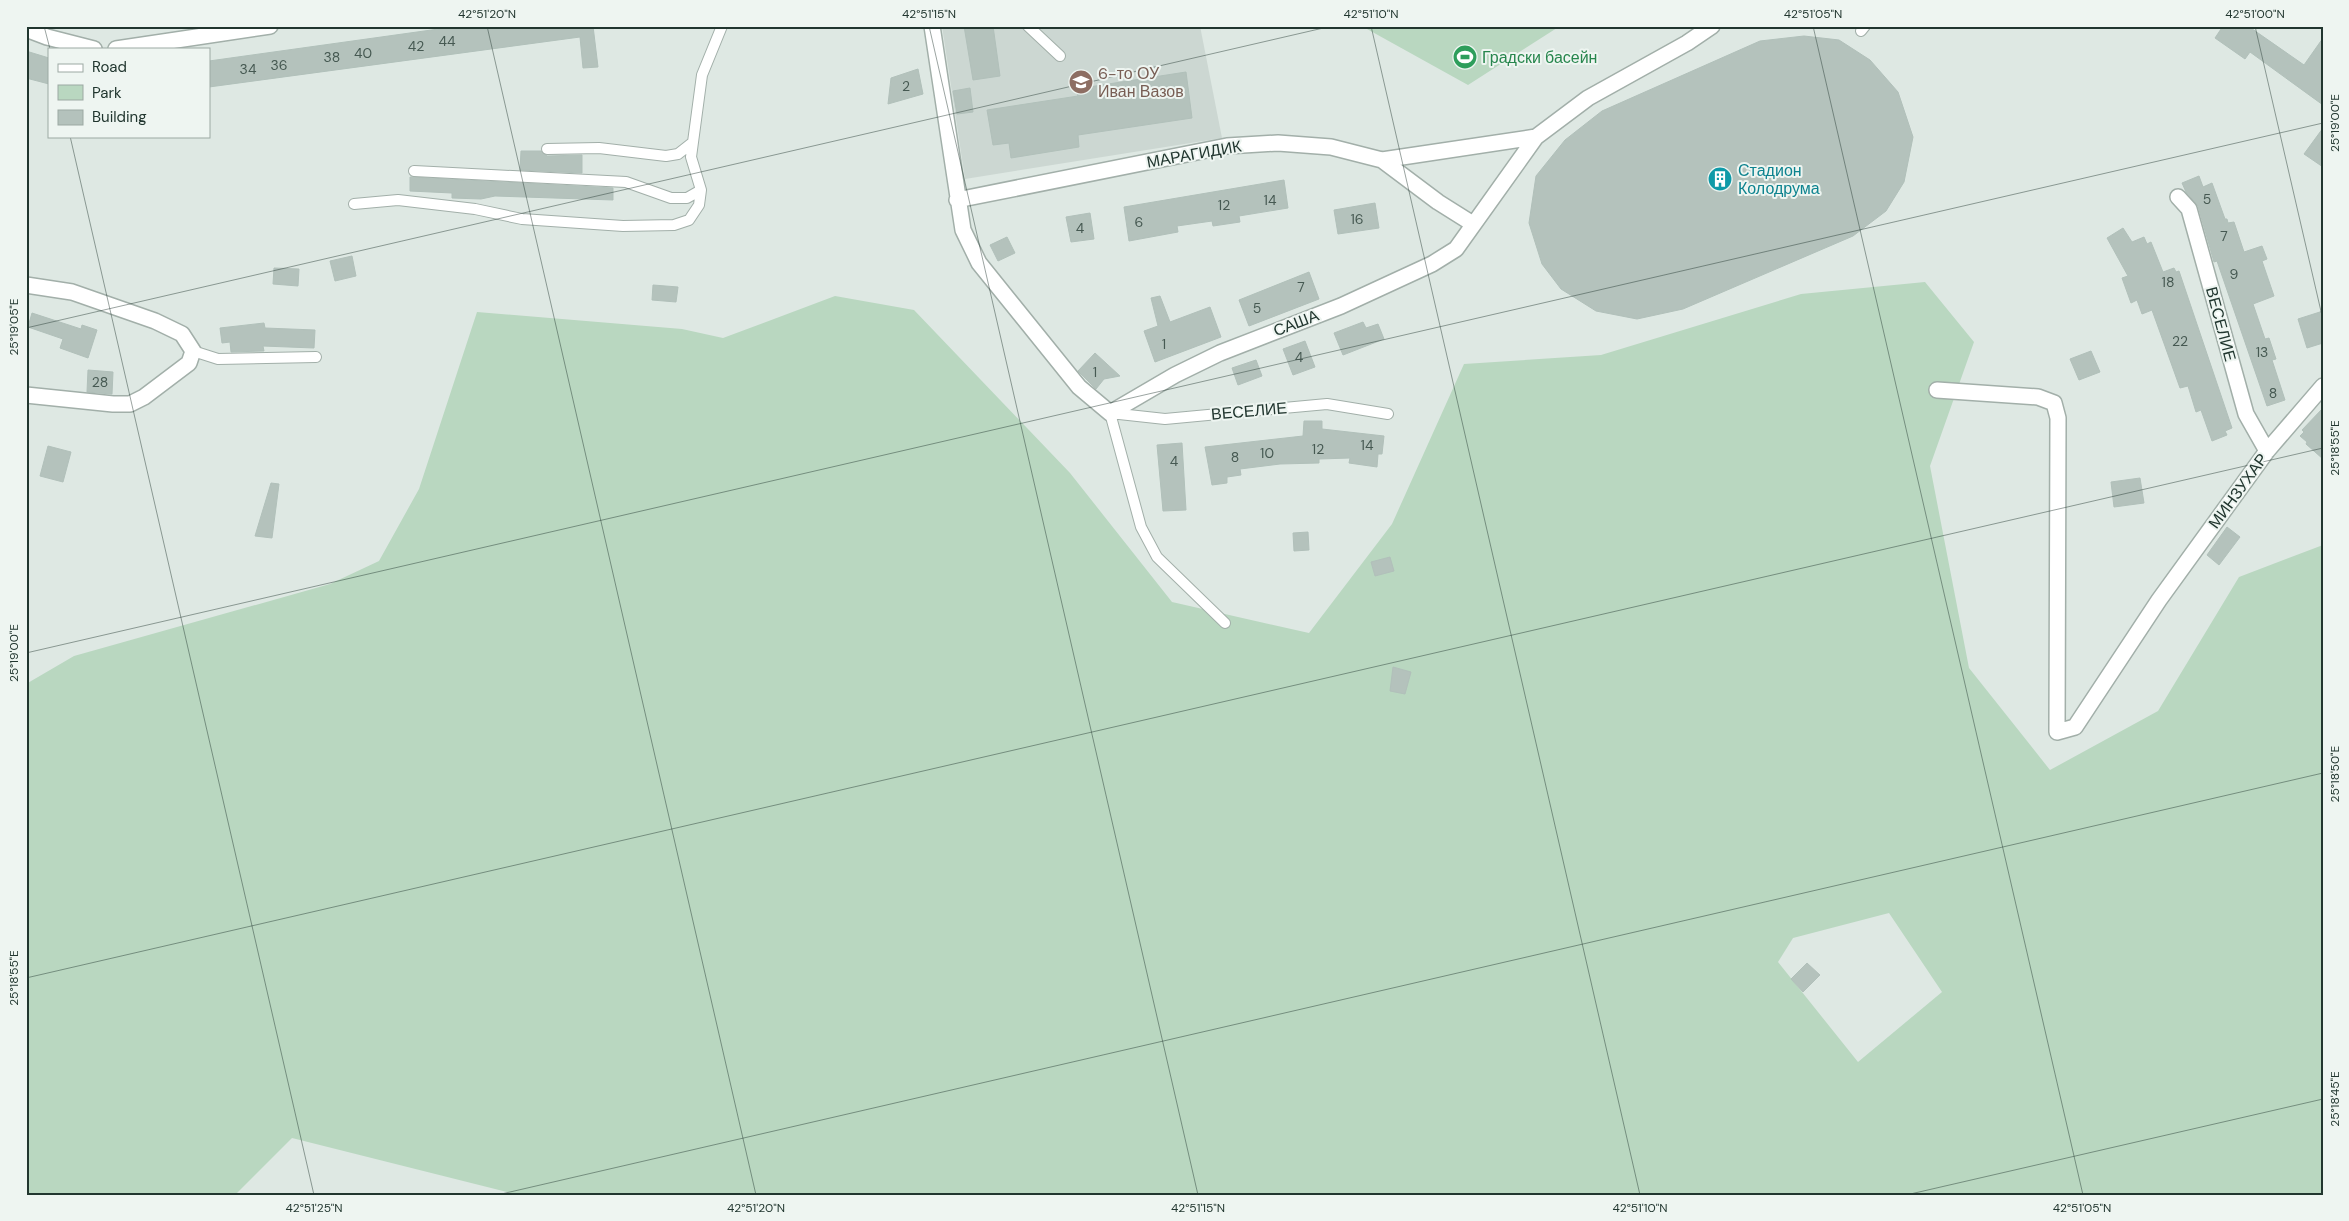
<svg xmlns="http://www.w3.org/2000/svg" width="2349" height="1221" viewBox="0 0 2349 1221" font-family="'DM Sans',sans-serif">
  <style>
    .built { fill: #ccd7d2 }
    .green { fill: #b9d7c0; fill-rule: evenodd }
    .building { fill: #b4c2bc; stroke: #b1c0ba }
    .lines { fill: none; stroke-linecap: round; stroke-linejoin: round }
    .service-casing { stroke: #a2afa9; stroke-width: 12 }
    .minor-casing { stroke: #a2afa9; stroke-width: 18 }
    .service { stroke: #fff; stroke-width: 10 }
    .minor { stroke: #fff; stroke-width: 15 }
    .ticks { fill: none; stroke: #21362f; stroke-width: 1; stroke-opacity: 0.45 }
    .labels { text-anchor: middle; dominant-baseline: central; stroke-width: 4; stroke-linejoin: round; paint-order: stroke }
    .number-label { font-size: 14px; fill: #465952 }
    .leisure-label { font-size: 16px; fill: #27864d; stroke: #eef5f1; text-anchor: start }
    .education-label { font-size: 16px; fill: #785e54; stroke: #eef5f1; text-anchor: start }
    .street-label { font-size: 16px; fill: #21362f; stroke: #eef5f1 }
    .culture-label { font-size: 16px; fill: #0d838f; stroke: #eef5f1; text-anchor: start }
    .neatline { fill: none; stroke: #21362f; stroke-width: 2 }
    .ticks-label { font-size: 12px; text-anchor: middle; fill: #21362f }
  </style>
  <rect width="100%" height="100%" fill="#dee8e3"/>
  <path class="built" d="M942 26H1200L1222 138 965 179Z"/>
  <path class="green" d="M1366 26H1560L1468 85 1367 29Z
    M1925 282 1974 342 1930 466 1969 668 2050 770 2158 711 2239 577 2323 545V1195H519L292 1138 235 1195H26V684L74 656 330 584 379 561 419 489 477 312 682 329 723 338 835 296 914 310 1070 473 1172 602 1309 633 1392 524 1464 364 1601 355 1801 294ZM1889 913 1942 992 1858 1062 1778 962 1793 938Z"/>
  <path class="building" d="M460 26H593L598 67 583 68 580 37 209 87V61Z
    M964 26H993L1000 76 973 80Z
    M2223 26H2248L2304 65 2323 38V105L2250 52 2245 59 2215 38Z
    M1804 36 1839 40 1870 60 1898 92 1913 137 1904 182 1886 211 1853 236 1683 309 1637 319 1596 311 1561 289 1542 264 1529 223 1536 176 1565 140 1602 111 1760 41Z
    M26 51 49 58V84L26 78Z
    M918 69 923 94 888 104 891 78Z
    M1186 72 1192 118 1078 135 1079 147 1011 158 1009 143 993 145 987 110 1078 96 1076 89Z
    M970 88 973 112 957 114 953 91Z
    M2323 128V167L2304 154Z
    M521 151H541L547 156 582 155V173L520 170Z
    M2199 176 2203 187 2212 183 2225 219H2227L2228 223 2234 222 2244 252 2262 246 2267 259 2262 261 2274 296 2253 304 2265 339 2269 338 2276 359 2272 360 2285 400 2267 406 2217 261 2214 262 2198 206 2186 192 2182 183Z
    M410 177 613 188V200L495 196 481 199 452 198V193L410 191Z
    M1284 180 1288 208 1239 216 1240 222 1213 226 1212 221 1177 226 1178 232 1129 241 1124 207Z
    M1375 203 1379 228 1338 234 1334 210Z
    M1090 213 1094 239 1071 242 1066 217Z
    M2123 228 2132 242 2144 237 2147 244 2151 242 2163 272 2174 268 2176 272 2179 271 2232 428 2225 431 2227 435 2212 441 2201 410 2196 412 2188 386 2180 388 2152 310 2142 314 2137 300 2131 303 2122 278 2128 276 2107 238Z
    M1007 237 1015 253 998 261 990 245Z
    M352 256 356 276 335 281 330 261Z
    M274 268 299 269 298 286 273 284Z
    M1309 272 1319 299 1249 326 1239 300Z
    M653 285 678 287 676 302 652 300Z
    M1160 296 1170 322 1210 307 1221 337 1155 362 1144 331 1158 326 1151 298Z
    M2323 311V343L2307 348 2298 319Z
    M32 313 81 329 82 325 97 330 88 358 60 348 63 339 28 327Z
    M1363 322 1366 328 1378 324 1384 339 1343 355 1334 333Z
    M264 323 265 328 315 330 314 348 263 346 264 351 231 352 230 342 222 343 220 328Z
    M1305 341 1315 367 1293 375 1283 349Z
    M2091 351 2100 372 2079 380 2070 359Z
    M1095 353 1120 376 1104 379 1096 389 1078 371Z
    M1256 360 1262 376 1238 385 1232 368Z
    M88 370 113 372 112 394 87 392Z
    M2323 408V459L2306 444 2307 442 2300 436 2304 432 2302 430Z
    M1304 421H1322V429L1384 436 1382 454H1378L1377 467 1349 463 1350 458 1319 459V463L1280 464 1240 469 1241 475 1227 477V483L1212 485 1205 447 1303 436Z
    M1182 443 1186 510 1163 511 1157 445Z
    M48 446 71 452 63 482 40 476Z
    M2140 478 2144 503 2114 507 2111 482Z
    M271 483 279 484 272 538 255 536Z
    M2227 527 2240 537 2219 565 2207 555Z
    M1308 532 1309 550 1294 551 1293 533Z
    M1390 557 1394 571 1375 576 1371 562Z
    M1393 667 1411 672 1405 694 1390 691Z
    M1807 963 1820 975 1803 992 1791 979Z"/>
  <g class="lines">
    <defs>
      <path id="service" d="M1028 26 1060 56
        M1861 31 1865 26
        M547 149 599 148 666 156 678 154 692 143
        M414 171 626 182 671 198H687L701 190
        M354 204 398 200 475 209 522 219 623 226 674 225 689 220 699 205 701 190 691 157 702 75 722 26
        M193 351 218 359 316 357
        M1225 623 1157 557 1141 527 1110 413 1165 419 1327 404 1388 414"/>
      <path id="minor" d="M932 26 963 230 979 263 1079 387 1110 413 1175 375 1220 353 1341 306 1432 264 1456 249 1536 137 1588 98 1687 43 1712 26
        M26 29 47 37 94 49
        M116 49 270 26
        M1382 160 1536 137
        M2178 197 2189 209 2246 414 2267 451
        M957 200 1227 146 1278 143 1331 147 1382 160 1438 202 1473 224
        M26 285 72 292 155 321 182 334 193 351 189 363 144 397 130 404H113L26 395
        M1937 390 2038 397 2054 403 2058 418 2057 732 2075 727 2159 600 2267 451 2323 386"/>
    </defs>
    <use href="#service" class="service-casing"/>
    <use href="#minor" class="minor-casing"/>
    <use href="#service" class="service"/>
    <use href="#minor" class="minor"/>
  </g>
  <path class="ticks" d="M44 26 50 49M487 26 756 1195M929 26 1198 1195M1371 26 1640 1195M1813 26 2083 1195M2255 26 2323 320M70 136 314 1195M26 328 1332 26M26 653 2323 123M26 978 2323 448M497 1195 2323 773M1906 1195 2323 1099"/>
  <defs>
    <symbol id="stadium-disc" viewBox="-11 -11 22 22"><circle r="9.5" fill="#2e9e5b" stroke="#eef5f1"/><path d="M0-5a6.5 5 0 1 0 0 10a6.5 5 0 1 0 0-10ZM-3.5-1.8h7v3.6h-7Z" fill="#fff"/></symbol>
    <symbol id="school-disc" viewBox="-11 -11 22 22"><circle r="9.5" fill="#8d6e63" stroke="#eef5f1"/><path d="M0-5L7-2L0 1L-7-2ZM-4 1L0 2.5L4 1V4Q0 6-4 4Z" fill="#fff"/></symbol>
    <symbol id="building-disc" viewBox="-11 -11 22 22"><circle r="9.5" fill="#0f9aa8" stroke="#eef5f1"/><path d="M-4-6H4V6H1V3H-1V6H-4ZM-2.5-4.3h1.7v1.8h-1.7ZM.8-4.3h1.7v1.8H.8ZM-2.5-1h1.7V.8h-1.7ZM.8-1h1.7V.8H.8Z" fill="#fff"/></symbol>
  </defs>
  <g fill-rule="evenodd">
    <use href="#stadium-disc" x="1451" y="43" width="28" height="28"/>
    <use href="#school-disc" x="1067" y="68" width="28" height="28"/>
    <use href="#building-disc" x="1706" y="165" width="28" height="28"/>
  </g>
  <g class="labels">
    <g class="number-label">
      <text x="447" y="41">44</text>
      <text x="416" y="46">42</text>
      <text x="363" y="53">40</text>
      <text x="332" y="57">38</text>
      <text x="279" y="65">36</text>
      <text x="248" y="69">34</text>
      <text x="906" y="86">2</text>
      <text x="2207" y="199">5</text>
      <text x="1270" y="200">14</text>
      <text x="1224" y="205">12</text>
      <text x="1357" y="219">16</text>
      <text x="1139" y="222">6</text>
      <text x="1080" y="228">4</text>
      <text x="2224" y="236">7</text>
      <text x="2234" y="274">9</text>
      <text x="2168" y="282">18</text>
      <text x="1301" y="287">7</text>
      <text x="1257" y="308">5</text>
      <text x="2180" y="341">22</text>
      <text x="1164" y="344">1</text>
      <text x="2262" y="352">13</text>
      <text x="1299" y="357">4</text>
      <text x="1095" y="372">1</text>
      <text x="100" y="382">28</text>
      <text x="2273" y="393">8</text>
      <text x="1367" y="445">14</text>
      <text x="1318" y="449">12</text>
      <text x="1267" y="453">10</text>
      <text x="1235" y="457">8</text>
      <text x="1174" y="461">4</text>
    </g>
    <g class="leisure-label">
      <text x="1482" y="57">Градски басейн</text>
    </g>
    <g class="education-label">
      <text x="1098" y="73">6-то ОУ<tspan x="1098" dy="18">Иван Вазов</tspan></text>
    </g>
    <g class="street-label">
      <text transform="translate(1194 154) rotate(-10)">МАРАГИДИК</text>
      <text transform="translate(1296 323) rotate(-21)">САША</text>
      <text transform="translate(2221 324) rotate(75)">ВЕСЕЛИЕ</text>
      <text transform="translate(1249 411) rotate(-5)">ВЕСЕЛИЕ</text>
      <text transform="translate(2238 491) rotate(-54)">МИНЗУХАР</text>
    </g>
    <g class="culture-label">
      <text x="1738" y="170">Стадион<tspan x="1738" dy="18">Колодрума</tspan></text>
    </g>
  </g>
  <rect width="2349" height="1221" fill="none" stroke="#eef5f1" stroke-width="55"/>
  <rect x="48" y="48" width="162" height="90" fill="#eef5f1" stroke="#9ca9a3"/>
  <rect x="58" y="64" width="25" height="8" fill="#ffffff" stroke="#9ca9a3"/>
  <text x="92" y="72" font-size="15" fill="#21362f">Road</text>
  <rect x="58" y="85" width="25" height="15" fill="#b9d7c0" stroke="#9ca9a3"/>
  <text x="92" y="98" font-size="15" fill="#21362f">Park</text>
  <rect x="58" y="110" width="25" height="15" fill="#b4c2bc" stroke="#9ca9a3"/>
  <text x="92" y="122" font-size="15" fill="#21362f">Building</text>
  <rect x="28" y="28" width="2294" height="1166" class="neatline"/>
  <g class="ticks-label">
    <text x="487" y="18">42°51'20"N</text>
    <text x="929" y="18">42°51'15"N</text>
    <text x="1371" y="18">42°51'10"N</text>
    <text x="1813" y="18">42°51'05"N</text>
    <text x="2255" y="18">42°51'00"N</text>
    <text transform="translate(2335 123) rotate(-90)" y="4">25°19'00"E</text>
    <text transform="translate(14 327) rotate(-90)" y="4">25°19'05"E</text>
    <text transform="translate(2335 448) rotate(-90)" y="4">25°18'55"E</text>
    <text transform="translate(14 653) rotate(-90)" y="4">25°19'00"E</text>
    <text transform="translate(2335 774) rotate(-90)" y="4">25°18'50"E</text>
    <text transform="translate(14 978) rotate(-90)" y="4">25°18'55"E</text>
    <text transform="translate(2335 1099) rotate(-90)" y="4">25°18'45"E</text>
    <text x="314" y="1212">42°51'25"N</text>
    <text x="756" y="1212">42°51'20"N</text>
    <text x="1198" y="1212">42°51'15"N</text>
    <text x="1640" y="1212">42°51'10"N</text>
    <text x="2082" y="1212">42°51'05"N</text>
  </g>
</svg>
